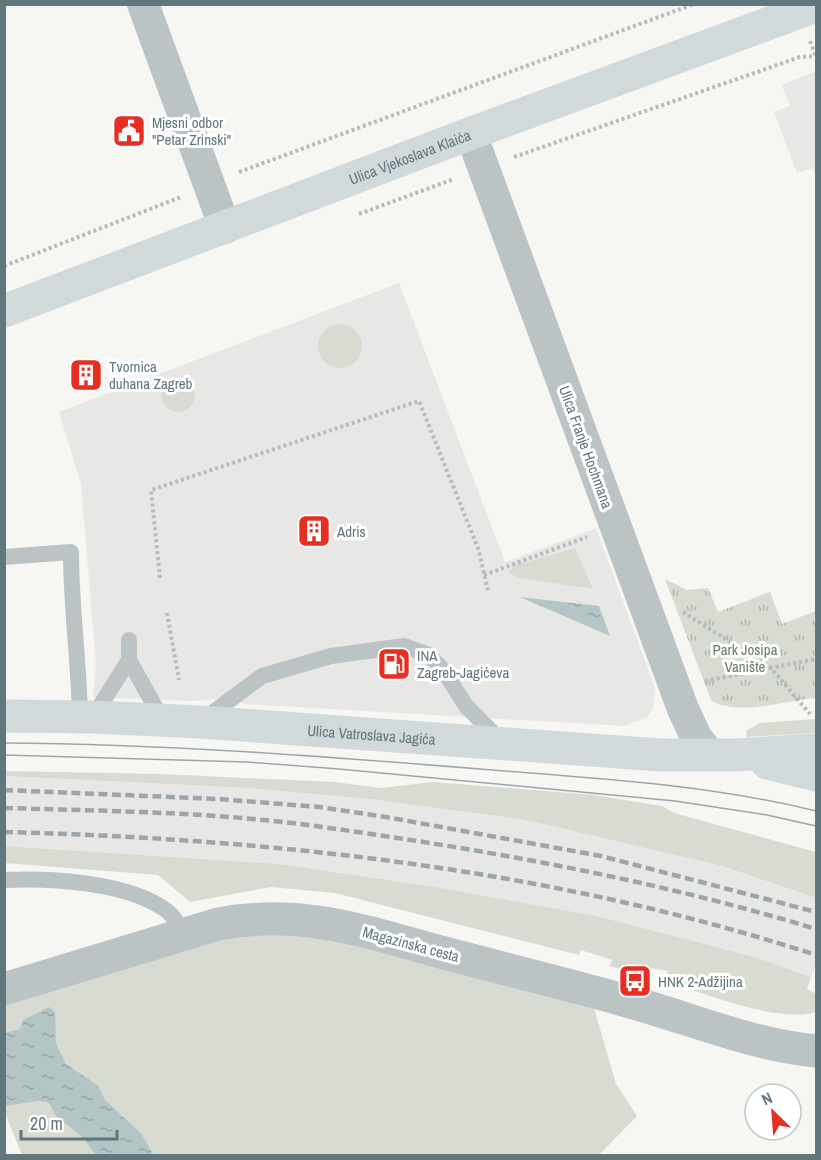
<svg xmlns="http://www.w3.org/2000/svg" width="821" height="1160" viewBox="0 0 821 1160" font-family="'Archivo Narrow',sans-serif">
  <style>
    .built { fill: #e7e7e6 }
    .green { fill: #d7dbd2 }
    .park { fill: url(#park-tufts) }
    .water { fill: url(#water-ripples) }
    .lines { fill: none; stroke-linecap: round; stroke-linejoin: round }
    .path { stroke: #b7bbbd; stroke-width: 4; stroke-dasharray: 3 3; stroke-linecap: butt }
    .service { stroke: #bcc3c5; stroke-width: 16 }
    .minor { stroke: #bcc3c5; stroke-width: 32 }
    .tertiary { stroke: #bcc3c5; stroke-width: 33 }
    .secondary { stroke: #d2d9db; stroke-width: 33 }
    .tram { stroke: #9ca6aa; stroke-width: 1.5 }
    .rail { stroke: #9ca6aa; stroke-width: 4.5; stroke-dasharray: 9 4.5; stroke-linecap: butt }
    .labels { text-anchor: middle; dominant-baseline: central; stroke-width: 6; stroke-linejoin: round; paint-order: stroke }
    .poi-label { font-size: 15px; fill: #61777e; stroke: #fff; text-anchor: start }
    .street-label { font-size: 15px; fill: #61777e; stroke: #fff }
    .park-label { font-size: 15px; fill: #6c7b64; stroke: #fff }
  </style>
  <defs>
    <pattern id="park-tufts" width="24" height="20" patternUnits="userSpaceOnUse" patternTransform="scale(1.5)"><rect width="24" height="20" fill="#d7dbd2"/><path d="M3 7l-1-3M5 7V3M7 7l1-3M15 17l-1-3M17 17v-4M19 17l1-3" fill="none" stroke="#b2b6b0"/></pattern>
    <pattern id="water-ripples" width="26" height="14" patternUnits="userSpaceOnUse" patternTransform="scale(1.5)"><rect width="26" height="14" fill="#b4c5c6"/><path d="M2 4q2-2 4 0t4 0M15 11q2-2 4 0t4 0" fill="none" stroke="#96a5a6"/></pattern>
  </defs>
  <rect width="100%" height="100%" fill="#f6f6f3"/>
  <path class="built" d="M816 71V177L813 168 797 173 774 112 790 106 782 85Z
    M399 283 505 562 596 528 655 688 653 709 646 718 624 726 245 704 216 699 192 701 93 697 96 665 81 484 59 412Z
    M4 776 249 788 369 799 526 820 722 866 816 898V966L811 977 758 958 429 886 279 864 5 846Z"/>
  <path class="green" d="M318 346a22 22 0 1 1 44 0a22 22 0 1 1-44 0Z
    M161 395a17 17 0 1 1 34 0a17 17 0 1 1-34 0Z
    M575 548 593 589 520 578 509 573 513 566Z
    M816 719V733L746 737 747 730 760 723Z
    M5 771 161 774 334 782 381 788 434 782 594 795 662 806 674 813 816 852V898L722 866 526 820 369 799 249 788 5 776Z
    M5 846 279 864 429 886 596 916 758 958 811 977 807 989 816 994V1012C779 1024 704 993 665 981L668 971 644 967 640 974 610 966 612 960 581 950 579 955 335 893 271 887 190 902 158 875 5 863Z
    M254 931 310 932 591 998 616 1084 637 1116 599 1155H154L141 1133 105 1100 98 1085 66 1064 56 1043 54 1024 5 1033V1006L188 948Z
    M39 1101 49 1103 55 1115 81 1136 96 1155H22L5 1113 4 1106Z"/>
  <path class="park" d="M665 579 687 590 708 588 718 612 770 592 782 624 816 611V698C788 700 735 717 711 700Z"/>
  <path class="water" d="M520 597 599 606 610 636Z
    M49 1007 55 1012 56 1043 66 1064 98 1085 105 1100 141 1133 154 1155H96L81 1136 55 1115 49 1103 39 1101 5 1106V1033L20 1029 23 1020Z"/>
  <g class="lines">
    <path class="path" d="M810 41 816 57
      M514 157 800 57 816 56
      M239 172 694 4
      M359 214 454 179
      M4 266 181 197
      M484 575 587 537
      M160 578 151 490 419 401 478 548 488 590
      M683 612 771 668 810 714
      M167 613 179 680
      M705 681 816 659"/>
    <path class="service" d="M4 557 71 552C71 607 79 661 80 717
      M129 640V660
      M93 717 129 660 163 721
      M203 720 262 676 331 656 404 646 429 655 444 671 466 706 500 740
      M4 880C51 878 129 882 167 911 174 916 179 926 183 934"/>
    <path class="minor" d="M143 4 225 228
      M471 134 683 709 696 737 710 755"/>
    <path class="tertiary" d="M4 989 218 924C298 909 357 929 433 950 497 967 563 983 627 1001 689 1018 752 1045 816 1051"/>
    <g class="secondary">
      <path id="s1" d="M4 311 461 137 816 6"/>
      <path id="s2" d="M4 716 93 717 200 722 661 755H736L816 750"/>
      <path d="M767 763 816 775"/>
    </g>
    <path class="tram" d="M4 743C164 744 321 756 480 769 592 778 707 784 816 811
      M4 755 247 762 339 769 675 801 767 815 816 826"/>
    <path class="rail" d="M4 790 218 799 319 807 386 817 601 856 816 912
      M4 808C110 811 218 812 322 827 488 850 656 880 816 929
      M4 832C278 839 555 870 816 955"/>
  </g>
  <defs>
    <symbol id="civic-square" viewBox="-11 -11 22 22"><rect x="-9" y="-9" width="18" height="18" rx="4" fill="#e62e23" stroke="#fff"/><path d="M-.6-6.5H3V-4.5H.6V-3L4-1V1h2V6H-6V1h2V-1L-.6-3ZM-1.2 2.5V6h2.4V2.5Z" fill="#fff"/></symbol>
    <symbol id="building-square" viewBox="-11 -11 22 22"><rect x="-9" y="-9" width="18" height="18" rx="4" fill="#e62e23" stroke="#fff"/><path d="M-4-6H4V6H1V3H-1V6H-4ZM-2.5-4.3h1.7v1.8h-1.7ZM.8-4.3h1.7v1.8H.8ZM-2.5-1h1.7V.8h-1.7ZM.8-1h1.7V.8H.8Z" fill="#fff"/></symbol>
    <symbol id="fuel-square" viewBox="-11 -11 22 22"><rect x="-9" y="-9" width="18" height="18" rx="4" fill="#e62e23" stroke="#fff"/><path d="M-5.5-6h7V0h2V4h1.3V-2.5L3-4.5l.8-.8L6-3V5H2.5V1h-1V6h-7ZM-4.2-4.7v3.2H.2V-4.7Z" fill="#fff"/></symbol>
    <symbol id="bus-square" viewBox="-11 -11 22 22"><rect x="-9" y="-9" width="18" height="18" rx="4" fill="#e62e23" stroke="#fff"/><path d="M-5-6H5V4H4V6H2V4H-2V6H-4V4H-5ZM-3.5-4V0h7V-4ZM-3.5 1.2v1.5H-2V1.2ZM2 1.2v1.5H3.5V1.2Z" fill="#fff"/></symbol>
  </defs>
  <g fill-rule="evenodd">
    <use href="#civic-square" x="110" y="112" width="38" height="38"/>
    <use href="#building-square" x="67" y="356" width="38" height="38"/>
    <use href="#building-square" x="295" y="512" width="38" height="38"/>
    <use href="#fuel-square" x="375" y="645" width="38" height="38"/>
    <use href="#bus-square" x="616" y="962" width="38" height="38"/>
  </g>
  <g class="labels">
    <g class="poi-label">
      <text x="152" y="122">Mjesni odbor<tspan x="152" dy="17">"Petar Zrinski"</tspan></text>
      <text x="109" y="366">Tvornica<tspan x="109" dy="17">duhana Zagreb</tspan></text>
      <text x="337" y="531">Adris</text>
      <text x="417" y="655">INA<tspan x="417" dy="17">Zagreb-Jagićeva</tspan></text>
      <text x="658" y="981">HNK 2-Adžijina</text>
    </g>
    <g class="street-label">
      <text stroke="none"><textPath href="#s1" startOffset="434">Ulica Vjekoslava Klaića</textPath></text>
      <text transform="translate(586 447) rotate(70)">Ulica Franje Hochmana</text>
      <text stroke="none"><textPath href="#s2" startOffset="368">Ulica Vatroslava Jagića</textPath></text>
      <text transform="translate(411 944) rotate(15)">Magazinska cesta</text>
    </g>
    <g class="park-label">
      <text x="745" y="649">Park Josipa<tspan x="745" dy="17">Vanište</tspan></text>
    </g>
  </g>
  <rect width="821" height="1160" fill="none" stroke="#61777e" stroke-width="12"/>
  <g transform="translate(773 1112) rotate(335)"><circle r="28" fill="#ffffff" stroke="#c0c9cb" stroke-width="1.5"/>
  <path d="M0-4.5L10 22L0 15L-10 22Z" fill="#e62e23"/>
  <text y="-9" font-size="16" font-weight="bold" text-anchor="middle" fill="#61777e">N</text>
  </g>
  <path d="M21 1130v9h96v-9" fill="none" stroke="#61777e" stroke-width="3"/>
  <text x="30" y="1130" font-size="18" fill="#61777e" stroke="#ffffff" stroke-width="4.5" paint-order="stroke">20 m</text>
</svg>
